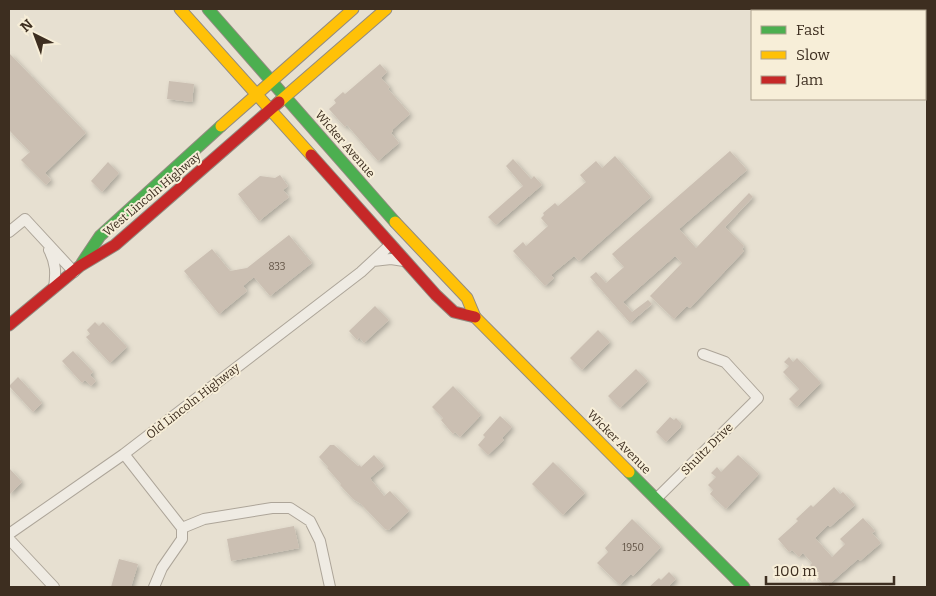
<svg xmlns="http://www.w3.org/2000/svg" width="936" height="596" viewBox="0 0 936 596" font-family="Bitter,serif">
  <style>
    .building { fill: #cbbfb2; filter: url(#shadow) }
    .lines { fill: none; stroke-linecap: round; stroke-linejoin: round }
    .street-casing { stroke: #ada599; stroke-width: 12 }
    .fast-casing { stroke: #928b80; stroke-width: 13 }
    .slow-casing { stroke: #928b80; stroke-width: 13 }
    .jam-casing { stroke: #928b80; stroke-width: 13 }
    .street { stroke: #efebe3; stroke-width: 10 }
    .fast { stroke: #4caf50; stroke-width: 11 }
    .slow { stroke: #ffc107; stroke-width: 11 }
    .jam { stroke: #c62828; stroke-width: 11 }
    .rail { stroke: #afaaa2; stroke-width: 2.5; stroke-dasharray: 9 9; stroke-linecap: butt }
    .labels { text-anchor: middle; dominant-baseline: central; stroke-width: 4; stroke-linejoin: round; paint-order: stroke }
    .number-label { font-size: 10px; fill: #605244 }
    .street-label { font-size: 12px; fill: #3d2e20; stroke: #f7eed8 }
  </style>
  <defs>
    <filter id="shadow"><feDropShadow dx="2.5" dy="2.5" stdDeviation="2.5" flood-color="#0004"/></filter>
  </defs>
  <rect width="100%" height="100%" fill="#e7e0d1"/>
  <path class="building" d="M9 53 86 133 45 173 51 180 46 185 21 160 30 152 9 130Z
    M380 64 387 72 381 78 390 87 388 89 410 114 392 130 393 131 391 133 399 143 378 161 347 125 345 127 329 109 336 103 334 100 343 92 345 94Z
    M169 81 194 84 192 102 167 99Z
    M730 151 747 170 679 229 696 248 749 193 753 197 725 227 744 246 742 249 744 251 690 308 687 306 674 319 650 296 682 263 675 256 623 302 632 312 648 300 652 304 630 323 590 277 596 272 606 283 624 267 612 254Z
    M615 156 651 197 579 261 574 256 551 275 554 278 545 286 513 251 523 242 526 246 548 226 541 218 544 215 543 213 555 203 558 206 586 182 580 175 596 161 602 168Z
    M513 159 531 179 534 176 542 185 496 225 488 217 523 186 506 166Z
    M108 162 119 173 102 192 91 181Z
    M280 175 288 186 283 190 289 197 259 221 238 194 260 176 275 178Z
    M289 235 312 263 270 296 254 277 243 286 247 291 219 314 184 271 212 249 230 271 247 268Z
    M375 306 389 320 364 343 359 337 357 340 349 331Z
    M95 322 99 326 103 322 127 347 110 363 86 337 90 334 87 330Z
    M598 330 610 342 582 370 570 358Z
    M73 351 93 372 90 375 96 381 91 386 85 380 82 383 62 361Z
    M789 357 793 362 797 358 821 383 797 407 789 399 799 389 783 372 789 366 784 362Z
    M636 369 648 381 620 408 608 396Z
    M18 377 42 403 33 412 9 386Z
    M453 386 481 415 460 437 455 432 453 434 441 420 443 418 432 407Z
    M500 416 512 427 502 438 504 440 488 455 478 445 485 437 483 435Z
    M670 417 674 420 676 418 682 424 680 426 681 427 666 442 656 432Z
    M330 445H334L358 466 360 465 361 467 374 455 384 466 370 478 372 481 384 496 390 491 409 511 391 528 388 530 385 529 361 504 353 499 340 485 341 484 327 468 328 467 319 457Z
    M738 455 759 474 726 509 710 494 713 490 708 485 716 477 711 473 717 467 721 472Z
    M553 462 585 493 563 515 532 484Z
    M9 468 22 482 9 495Z
    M834 487 840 494 843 492 855 505 830 527 828 525 815 538 832 557 845 544 840 539 863 518 875 531 872 533 881 543 860 561 858 559 826 587 815 575 817 573 810 565 812 563 803 553 799 557 792 550 789 552 778 539 798 521 796 519 811 505 813 507Z
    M632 519 661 547 633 576 631 574 620 585 597 563 608 552 605 548Z
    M294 526 299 548 231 561 227 539Z
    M119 559 138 564 131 587H111Z
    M669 572 676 579 668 587H649L659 578 661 580Z"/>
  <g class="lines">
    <defs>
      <path id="street" d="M925 14 927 16
        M9 232 25 219 74 272
        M49 250C56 263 56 273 54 288
        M373 261 391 259 404 261
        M124 454 182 528
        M656 499 758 398 725 362 703 354
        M9 534 124 454 361 272 390 245
        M9 539 54 587
        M154 587 162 568 182 539V528L204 519 272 508H290L310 521 320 541 330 587"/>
      <path id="fast" d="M208 9 395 222
        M82 263 100 236 221 126
        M629 472 744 587"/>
      <path id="slow" d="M180 9 311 155
        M279 102 386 9
        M221 126 353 9
        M395 222 467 298 475 317 629 472"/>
      <path id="jam" d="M311 155 436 295 454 312 475 317
        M9 325 80 266 115 245 279 102"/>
    </defs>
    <use href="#street" class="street-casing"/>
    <use href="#fast" class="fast-casing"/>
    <use href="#slow" class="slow-casing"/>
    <use href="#jam" class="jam-casing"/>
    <use href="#street" class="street"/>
    <use href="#fast" class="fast"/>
    <use href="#slow" class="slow"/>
    <use href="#jam" class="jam"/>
    <path class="rail" d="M861 9 864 11
      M925 78 927 81"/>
  </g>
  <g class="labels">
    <g class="number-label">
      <text x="277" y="267">833</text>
      <text x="633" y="548">1950</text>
    </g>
    <g class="street-label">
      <text transform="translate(345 144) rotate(49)">Wicker Avenue</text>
      <text transform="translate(152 194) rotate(-40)">West Lincoln Highway</text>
      <text transform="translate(193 401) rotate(-38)">Old Lincoln Highway</text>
      <text transform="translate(619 442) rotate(45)">Wicker Avenue</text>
      <text transform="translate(707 449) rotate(-45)">Shultz Drive</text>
    </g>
  </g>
  <rect width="936" height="596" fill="none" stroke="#3d2e20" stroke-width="20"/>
  <rect x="751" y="10" width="175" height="90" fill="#f7eed8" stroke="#ada18e"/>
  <rect x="761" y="26" width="25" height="8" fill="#4caf50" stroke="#ada18e"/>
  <text x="796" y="35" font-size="15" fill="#3d2e20">Fast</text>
  <rect x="761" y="51" width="25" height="8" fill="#ffc107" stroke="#ada18e"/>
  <text x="796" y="60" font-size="15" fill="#3d2e20">Slow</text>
  <rect x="761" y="76" width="25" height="8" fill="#c62828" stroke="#ada18e"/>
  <text x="796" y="85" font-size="15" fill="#3d2e20">Jam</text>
  <g transform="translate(35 35) rotate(318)" stroke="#f7eed8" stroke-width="4" paint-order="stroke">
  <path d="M0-4L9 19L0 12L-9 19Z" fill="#3d2e20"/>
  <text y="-8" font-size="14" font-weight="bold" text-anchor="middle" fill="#3d2e20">N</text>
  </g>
  <path d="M766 576v8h128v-8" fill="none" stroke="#3d2e20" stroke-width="2.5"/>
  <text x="774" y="576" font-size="15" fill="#3d2e20" stroke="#f7eed8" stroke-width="4" paint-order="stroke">100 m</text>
</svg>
